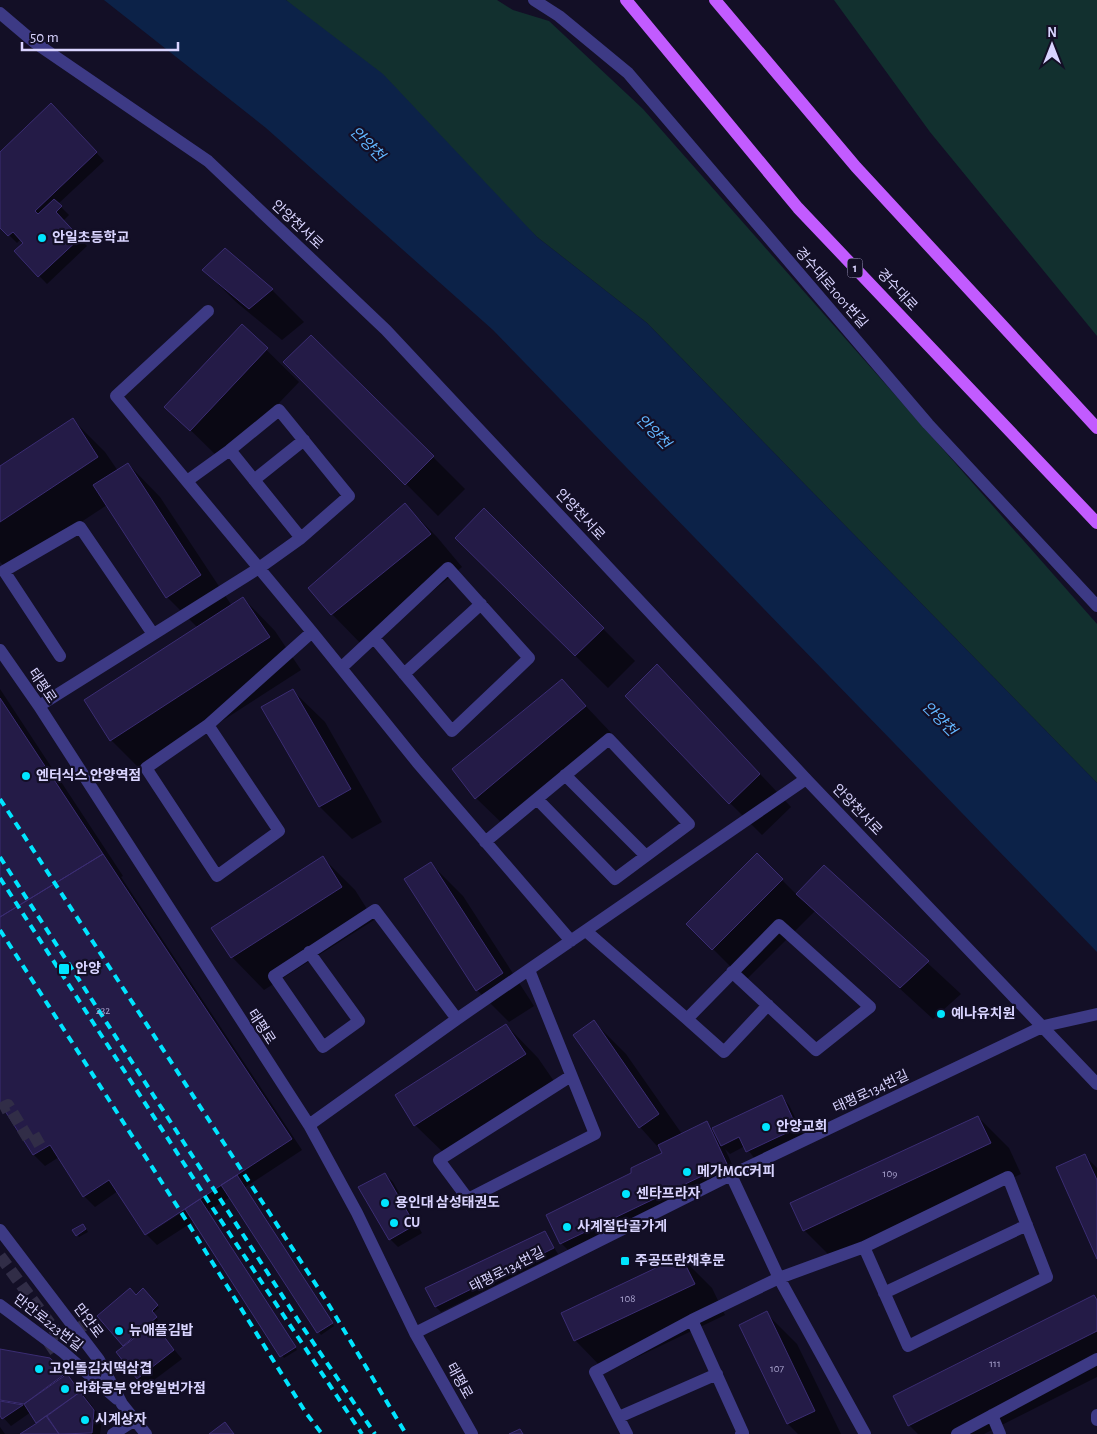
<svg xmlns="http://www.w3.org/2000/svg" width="1097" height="1434" viewBox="0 0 1097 1434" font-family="'Alegreya Sans','Noto Sans KR',sans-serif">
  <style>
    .green { fill: #12302f }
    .water { fill: #0c2248 }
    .shadow { fill: #0007 }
    .building { fill: #241b47; stroke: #3b2d73 }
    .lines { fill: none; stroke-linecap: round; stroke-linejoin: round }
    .minor-tunnel { stroke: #312d47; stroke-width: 12; stroke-dasharray: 12 6; stroke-linecap: butt }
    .minor { stroke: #3d3a85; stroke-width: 12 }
    .major { stroke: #c25bff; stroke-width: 12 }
    .rail { stroke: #00e5ff; stroke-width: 4; stroke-dasharray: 8 6; stroke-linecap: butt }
    .poi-dot { fill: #00e5ff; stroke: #130f26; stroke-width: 2 }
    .labels { text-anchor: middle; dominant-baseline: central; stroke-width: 4.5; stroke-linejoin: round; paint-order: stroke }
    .number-label { font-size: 11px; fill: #aca6d1 }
    .shield { fill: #130f26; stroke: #9e99be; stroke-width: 1 }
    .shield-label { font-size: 12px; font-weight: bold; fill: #d9d4ff }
    .street-label { font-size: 14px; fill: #d9d4ff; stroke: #130f26 }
    .poi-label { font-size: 14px; font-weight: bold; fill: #d9d4ff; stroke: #130f26; text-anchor: start }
    .water-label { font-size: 15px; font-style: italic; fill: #62b6ff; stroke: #130f26 }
  </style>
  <rect width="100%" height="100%" fill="#130f26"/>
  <path class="green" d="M286 0H497L513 10 549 21 643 109 1097 624V783L647 323 537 237Z
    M834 0H1097V336L930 132Z"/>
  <path class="water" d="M104 0H286L383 74 537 237 647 323 1097 783V952L493 330 266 128Z"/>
  <path class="shadow" d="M51 105 104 161 58 204 69 215 63 221 87 246 47 284 16 252 25 243 21 239 17 243 0 226V154Z
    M225 250 272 290 304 322 282 340 236 302 204 270Z
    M242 326 299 382 223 462 166 406Z
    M285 362 433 457 465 489 438 516Z
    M73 420 105 452 118 471 128 464 160 497 232 606 243 598 275 631 301 670 143 772 111 740 198 628 167 597 107 505 8 570 0 562V468Z
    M405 505 437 537 462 567 364 647 332 614Z
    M484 509 635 661 608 688 457 538Z
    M562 681 617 739 509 830 476 798Z
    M0 689 123 876 121 877 302 1150 244 1188 334 1326 321 1335 230 1197 207 1212 297 1350 284 1358 194 1221 157 1245 147 1235 187 1209 185 1207 118 1191 95 1207 84 1196 59 1157 45 1166 34 1155 0 1101Z
    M292 690 325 722 382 822 352 839 320 807 263 707Z
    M689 698 791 807 762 835 730 803Z
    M757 855 797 895 824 867 961 994 933 1019 815 911 745 981 688 924Z
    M323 858 355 890 374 920 264 990 232 957Z
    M431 864 463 896 534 1006 509 1022 477 990Z
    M594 1022 626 1054 682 1134 706 1123 713 1129 781 1096 789 1105 804 1136 755 1159 745 1146 730 1154 725 1149 737 1175 572 1254 561 1243 633 1174 664 1154 640 1127Z
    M506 1025 538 1058 558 1087 448 1157 415 1125Z
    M978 1117 1009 1148 1021 1174 835 1261 804 1230Z
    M1085 1156 1097 1168V1256Z
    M385 1174 393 1182 422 1233 398 1247 390 1239Z
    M85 1227 88 1232 79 1237 77 1235Z
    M545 1233 558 1254 441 1312 436 1307 427 1289Z
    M681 1257 712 1288 725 1315 606 1372 576 1341 563 1313Z
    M143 1290 159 1308 153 1313 158 1320 153 1324 182 1359 146 1386 138 1378 125 1347 99 1316Z
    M1094 1296 1097 1299V1377L984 1434H918L909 1425Z
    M766 1313 797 1344 841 1434H798L788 1424 740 1325Z
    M0 1350 49 1359 77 1386 102 1419 100 1434H22L38 1423 31 1412 11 1426 0 1414Z
    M0 1427 5 1434H0Z"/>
  <path class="building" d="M51 103 97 152 35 211 38 214 54 199 62 206 56 212 80 238 38 277 14 251 23 243 13 232 8 236 0 228V152Z
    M225 248 273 289 249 309 202 270Z
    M242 324 268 348 190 431 164 407Z
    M311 335 434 456 405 485 283 362Z
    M73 418 98 457 0 522V466Z
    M128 463 201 575 166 598 93 485Z
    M405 503 431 534 331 615 308 588Z
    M484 508 604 628 575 656 455 538Z
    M243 597 270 637 110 741 84 700Z
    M657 664 760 774 729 804 625 696Z
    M562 679 586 706 475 799 452 769Z
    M293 689 351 789 319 807 261 707Z
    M0 698 103 854 0 917Z
    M757 853 783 879 712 950 686 924Z
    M103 854 292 1139 145 1235 109 1180 83 1197 50 1145 33 1155 0 1103V917Z
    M323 856 342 887 231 958 211 928Z
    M431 862 503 973 476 991 404 879Z
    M824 865 929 961 900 988 796 894Z
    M594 1020 659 1114 639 1128 573 1035Z
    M506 1024 526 1054 414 1126 395 1095Z
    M782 1095 797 1128 746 1152 739 1137 721 1146 712 1128Z
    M978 1116 991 1143 803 1231 790 1203Z
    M707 1121 727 1164 560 1244 546 1215 631 1173V1168L662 1153 658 1145Z
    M1085 1154 1097 1180V1259L1056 1167Z
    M385 1173 415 1225 389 1240 358 1187Z
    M237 1175 333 1323 317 1333 221 1185Z
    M200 1199 296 1347 280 1357 185 1209Z
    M83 1224 86 1229 76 1236 72 1230Z
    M545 1231 554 1248 435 1307 425 1288Z
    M681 1256 695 1284 574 1341 561 1313Z
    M130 1288 136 1295 143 1288 158 1305 152 1311 157 1317 123 1346 97 1316Z
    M1094 1295 1097 1300V1331L908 1426 893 1396Z
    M767 1311 815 1411 787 1424 739 1325Z
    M154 1323 174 1350 137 1379 116 1352Z
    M0 1349 50 1358 66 1373 24 1404 0 1400Z
    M67 1374 80 1392 36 1423 24 1404Z
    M80 1392 94 1410 92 1433 59 1434 47 1416Z
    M0 1401 23 1405 2 1419 0 1416Z
    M46 1416 59 1434H20L37 1423Z
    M225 1422 234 1434H209Z
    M520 1429 523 1434H509Z"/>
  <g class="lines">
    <path class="minor-tunnel" d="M0 1109 8 1105 31 1143 45 1135
      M0 1256 62 1340
      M47 1350 84 1325"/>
    <path class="minor" d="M534 0 559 16 628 73 928 424 1097 606
      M0 13 34 42 208 161 386 330 806 779 1097 1084
      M208 311 116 396 312 632 417 762 571 941
      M254 480 304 440
      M187 481 230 450
      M0 650 39 706 309 1125 357 1213 415 1333 472 1434
      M60 656 4 571 80 527 153 634
      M341 668 448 568 529 658 452 731 374 638
      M404 674 481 604
      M39 706 259 568 301 538 349 496 279 410 230 450 301 538
      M208 725 279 831 217 876 146 768 208 725 312 632
      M565 775 646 856
      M485 842 609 739 689 824 615 879 537 799
      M586 931 687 1019 779 925 870 1007 816 1050 732 972
      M309 952 359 1021 323 1047 274 976 375 910 457 1019
      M529 970 595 1134 468 1199 439 1160 571 1076
      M687 1019 724 1052 768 1005
      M309 1125 457 1019 806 779
      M731 1175 779 1278 865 1434
      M0 1230 99 1360 122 1404 146 1434
      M884 1293 1027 1225
      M0 1305 63 1352 117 1399
      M692 1320 743 1433 741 1434
      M415 1333 731 1175 1044 1026 1097 1014
      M992 1415 1000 1434
      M1097 1415V1420
      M619 1417 717 1374
      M113 1434 135 1420
      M627 1434 595 1372 692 1320 779 1278 864 1247 1008 1177 1047 1277 908 1346 864 1247
      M957 1434 1097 1359"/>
    <path class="major" d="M626 0 798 208 1097 523
      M715 0 856 167 1097 428"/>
    <path class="rail" d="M0 799 326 1300 406 1434
      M0 857 298 1320 375 1434
      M0 878 210 1204 362 1434
      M0 930 186 1220 306 1413 322 1434"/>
  </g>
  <g class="poi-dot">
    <circle cx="42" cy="238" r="5"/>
    <circle cx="26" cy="776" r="5"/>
    <rect x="58" y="963" width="12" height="12" rx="2.5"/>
    <circle cx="941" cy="1014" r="5"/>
    <circle cx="766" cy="1127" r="5"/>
    <circle cx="687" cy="1172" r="5"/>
    <circle cx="626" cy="1194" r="5"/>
    <circle cx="385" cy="1203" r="5"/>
    <circle cx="394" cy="1223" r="5"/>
    <circle cx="567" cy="1227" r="5"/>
    <rect x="620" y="1256" width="10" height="10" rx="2.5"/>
    <circle cx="119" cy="1331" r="5"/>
    <circle cx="39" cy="1369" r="5"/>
    <circle cx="65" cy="1389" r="5"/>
    <circle cx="85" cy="1420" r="5"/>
  </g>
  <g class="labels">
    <g class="number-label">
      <text x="103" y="1010">232</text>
      <text x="890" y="1173">109</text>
      <text x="628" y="1298">108</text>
      <text x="995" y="1363">111</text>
      <text x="777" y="1368">107</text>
    </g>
    <rect class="shield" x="847.5" y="258.5" width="15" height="19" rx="4"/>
    <g class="shield-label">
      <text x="855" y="268">1</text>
    </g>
    <g class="street-label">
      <text transform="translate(297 225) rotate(43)">안양천서로</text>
      <text transform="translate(831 288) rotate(49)">경수대로1001번길</text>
      <text transform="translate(897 290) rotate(47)">경수대로</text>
      <text transform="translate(580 515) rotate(47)">안양천서로</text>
      <text transform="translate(42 686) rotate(56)">태평로</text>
      <text transform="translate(857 810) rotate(46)">안양천서로</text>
      <text transform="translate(261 1027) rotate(57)">태평로</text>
      <text transform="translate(871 1092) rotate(-25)">태평로134번길</text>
      <text transform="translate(507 1270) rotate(-27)">태평로134번길</text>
      <text transform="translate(88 1321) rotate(53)">만안로</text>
      <text transform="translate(48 1323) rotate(38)">만안로223번길</text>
      <text transform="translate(459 1381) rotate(61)">태평로</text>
    </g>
    <g class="poi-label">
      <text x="52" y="238">안일초등학교</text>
      <text x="36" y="776">엔터식스 안양역점</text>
      <text x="75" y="969">안양</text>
      <text x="951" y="1014">예나유치원</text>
      <text x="776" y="1127">안양교회</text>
      <text x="697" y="1172">메가MGC커피</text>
      <text x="636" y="1194">센타프라자</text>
      <text x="395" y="1203">용인대 삼성태권도</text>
      <text x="404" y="1223">CU</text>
      <text x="577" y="1227">사계절단골가게</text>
      <text x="635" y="1261">주공뜨란채후문</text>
      <text x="129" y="1331">뉴애플김밥</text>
      <text x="49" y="1369">고인돌김치떡삼겹</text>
      <text x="75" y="1389">라화쿵부 안양일번가점</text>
      <text x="95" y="1420">시계상자</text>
    </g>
    <g class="water-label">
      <text transform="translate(367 144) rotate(45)">안양천</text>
      <text transform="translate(653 432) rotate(45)">안양천</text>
      <text transform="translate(939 719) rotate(45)">안양천</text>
    </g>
  </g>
  <g transform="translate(1052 45)" stroke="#130f26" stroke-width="4" paint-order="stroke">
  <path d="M0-4L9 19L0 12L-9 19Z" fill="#d9d4ff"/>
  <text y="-8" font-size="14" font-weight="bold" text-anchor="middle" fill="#d9d4ff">N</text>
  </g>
  <path d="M22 42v8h156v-8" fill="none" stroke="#d9d4ff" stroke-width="2.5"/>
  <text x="30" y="42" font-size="15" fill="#d9d4ff" stroke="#130f26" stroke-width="4" paint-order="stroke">50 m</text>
</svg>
